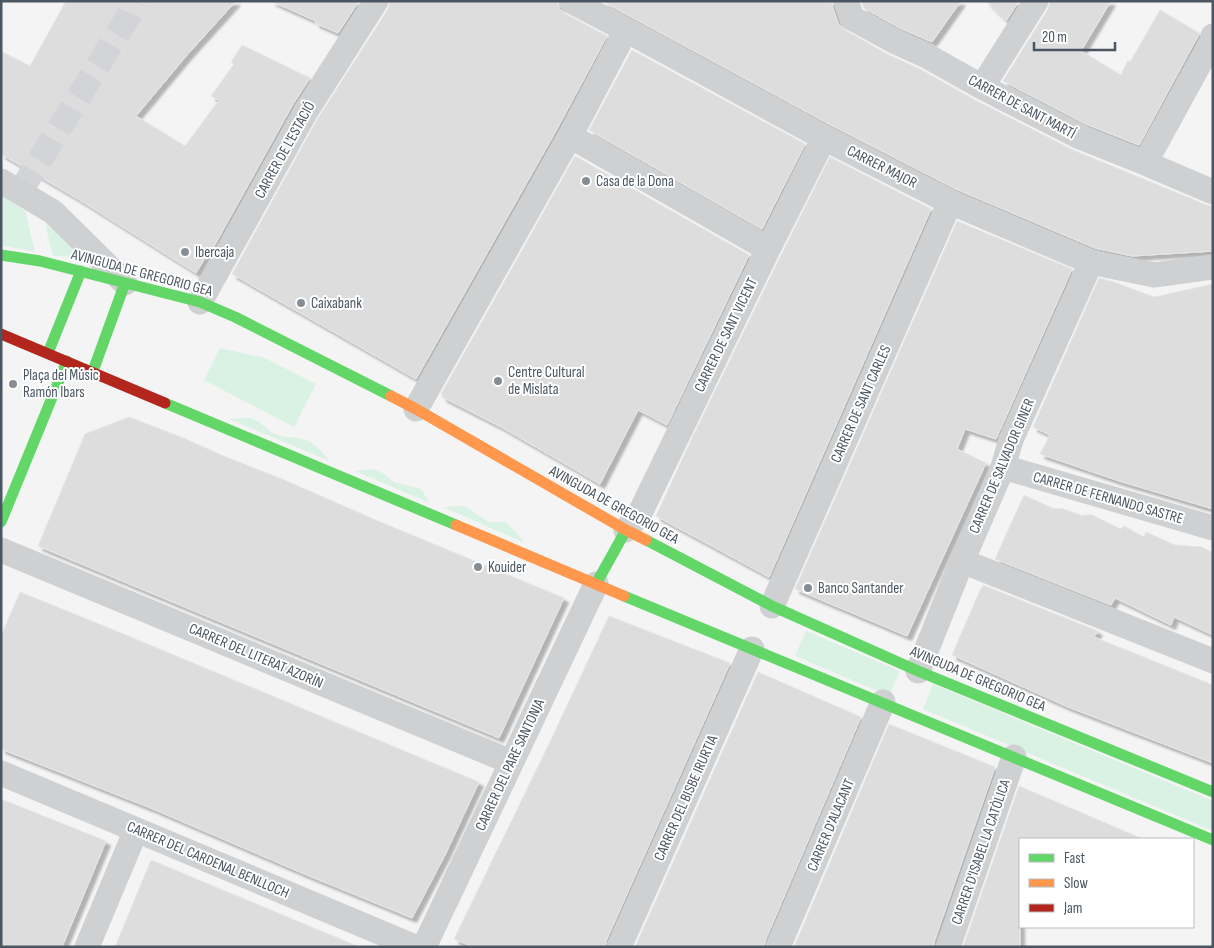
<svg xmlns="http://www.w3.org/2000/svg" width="1214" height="948" viewBox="0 0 1214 948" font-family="'Sofia Sans Condensed',sans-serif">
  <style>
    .green { fill: #d9f2e3 }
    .building { fill: #ddddde; stroke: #e5e6e7; filter: url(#shadow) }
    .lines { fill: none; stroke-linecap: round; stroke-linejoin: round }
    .street-tunnel { stroke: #d2d4d7; stroke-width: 25; stroke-dasharray: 25 12; stroke-linecap: butt }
    .street { stroke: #ced0d2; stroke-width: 25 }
    .fast { stroke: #63d668; stroke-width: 11 }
    .slow { stroke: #ff974d; stroke-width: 11 }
    .jam { stroke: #b3261e; stroke-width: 11 }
    .poi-dot { fill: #868d94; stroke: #fff; stroke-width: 2 }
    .labels { text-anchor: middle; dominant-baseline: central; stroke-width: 4; stroke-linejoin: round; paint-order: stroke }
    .street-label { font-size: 15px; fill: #4a5661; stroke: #fff }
    .poi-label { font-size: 15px; fill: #4a5661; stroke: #fff; text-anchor: start }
  </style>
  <defs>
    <filter id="shadow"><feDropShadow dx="4.5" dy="4.5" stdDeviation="1" flood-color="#0004"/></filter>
  </defs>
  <rect width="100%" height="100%" fill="#f4f4f4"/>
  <path class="green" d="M1 195 25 211 35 252 1 245Z
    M45 224 74 244 78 251 76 257 53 256Z
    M220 348 265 358 316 384 294 427 204 380Z
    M251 418C262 422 266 429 275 434 283 438 293 436 302 439 314 441 322 453 330 461L229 419Z
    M371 469 378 471 384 474 394 482 421 489 430 503 355 471Z
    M461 506 468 508 488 522H505L511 527 525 543 443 507Z
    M806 631 900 671 889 696 795 656Z
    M933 684 1213 801V831L923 709Z"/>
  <path class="building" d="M66 1H236L187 55 136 116 185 146 219 100 211 96 234 64 231 62 242 45 310 78 293 104 207 259 205 258 196 273 78 199 1 154V51L30 66Z
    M271 1H359L338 33 315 23 316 21Z
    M390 1H557L559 8 564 13 607 36 557 129 416 379 232 274 318 118 388 9Z
    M602 1H832V6L838 23 845 30 887 54 920 69 975 100 1073 150 1207 205 1213 206V251L1132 256 1095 248 956 189 831 125Z
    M861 1H961L932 42 900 28 864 8Z
    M986 1H1019L1006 21Z
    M1050 1H1111L1081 51 1121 75 1128 60 1130 62 1160 10 1199 33 1198 36 1139 145 1086 124 1003 81 1048 9Z
    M632 50 805 144 762 229 589 130Z
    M575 156 749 255 667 425 638 410 600 484 501 427 442 397 443 395 441 394Z
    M830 157 931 209 769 577 656 516 692 438 781 255Z
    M957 221 1072 269 996 439 965 429 957 449 986 463 907 636 795 589Z
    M1099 278 1114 282 1154 297 1213 284V509L1119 481 1040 454 1050 435 1033 427Z
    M129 417 181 437 226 457 282 479 378 521 564 598 499 738 38 546 85 434Z
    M1024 495 1052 508 1064 509 1083 516 1084 515H1092L1121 529 1124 526 1144 537 1146 532 1175 545 1202 547 1213 553V635L1174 617 1171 625 1115 598 1111 605 995 559Z
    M983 585 1098 631 1094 637 1213 685V763L1068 707 952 655 981 588H982Z
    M20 592 109 628 479 782 445 855 412 918 302 873 153 809 1 749V636Z
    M609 616 730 663 606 941 605 947H473L454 939 548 746Z
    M758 672 861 717 765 941 764 947H635Z
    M889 724 995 767 934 942V947H794Z
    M1019 786 1143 839H1020V947H963Z
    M1 799 106 841 62 947H1Z
    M151 860 357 946V947H115Z"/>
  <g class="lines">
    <path class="street-tunnel" d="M20 192 128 17 135 1"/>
    <path class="street" d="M571 1 626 30 824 138 950 202 1091 262 1154 275 1213 267
      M846 1 852 18 894 41 927 56 982 87 1080 137 1145 163 1213 192
      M982 87 1036 1
      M570 136 768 249
      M1145 163 1212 41 1213 36
      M1 181 53 212 125 283
      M200 302 306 111 376 1
      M416 409 570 136 626 30
      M1003 467 1213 528
      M626 530 640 513 768 249 824 138
      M1 550 511 762
      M962 561 1213 661
      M772 606 950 202
      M918 671 962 561 1003 467 1011 440 1091 262
      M1 773 415 947
      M87 947 136 830
      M424 947 596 584
      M619 947 752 649
      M778 947 883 702
      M948 947 1014 757"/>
    <path class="fast" d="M1 255 40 261 200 302 235 317 391 396
      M48 353 81 271
      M93 371 125 283
      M165 403 456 525
      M1 522 67 361
      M646 540 772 606 918 671 1213 792
      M596 584 626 530
      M624 596 1213 840"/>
    <path class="slow" d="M391 396 416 409 626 530 646 540
      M456 525 624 596"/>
    <path class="jam" d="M1 334 165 403"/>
  </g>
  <g class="poi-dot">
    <circle cx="586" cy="181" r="5"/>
    <circle cx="185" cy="252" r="5"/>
    <circle cx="301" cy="303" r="5"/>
    <circle cx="498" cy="381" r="5"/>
    <circle cx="13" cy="384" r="5"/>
    <circle cx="478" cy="567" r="5"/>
    <circle cx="808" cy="588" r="5"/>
  </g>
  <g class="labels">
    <g class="street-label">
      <text transform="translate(1022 107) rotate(28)">CARRER DE SANT MARTÍ</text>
      <text transform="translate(285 150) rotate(-61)">CARRER DE L'ESTACIÓ</text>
      <text transform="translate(882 167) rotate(27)">CARRER MAJOR</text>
      <text transform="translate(142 273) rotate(15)">AVINGUDA DE GREGORIO GEA</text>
      <text transform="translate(726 335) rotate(-64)">CARRER DE SANT VICENT</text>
      <text transform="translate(861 404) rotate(-66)">CARRER DE SANT CARLES</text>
      <text transform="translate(1002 466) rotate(-67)">CARRER DE SALVADOR GINER</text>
      <text transform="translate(1108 498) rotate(16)">CARRER DE FERNANDO SASTRE</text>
      <text transform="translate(614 505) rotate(29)">AVINGUDA DE GREGORIO GEA</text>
      <text transform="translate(256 656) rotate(23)">CARRER DEL LITERAT AZORÍN</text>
      <text transform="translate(978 679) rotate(23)">AVINGUDA DE GREGORIO GEA</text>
      <text transform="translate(510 765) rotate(-65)">CARRER DEL PARE SANTONJA</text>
      <text transform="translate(686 798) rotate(-66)">CARRER DEL BISBE IRURTIA</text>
      <text transform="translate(831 825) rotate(-67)">CARRER D'ALACANT</text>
      <text transform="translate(981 852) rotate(-71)">CARRER D'ISABEL LA CATÒLICA</text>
      <text transform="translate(208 860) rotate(23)">CARRER DEL CARDENAL BENLLOCH</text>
    </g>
    <g class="poi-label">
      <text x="596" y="181">Casa de la Dona</text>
      <text x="195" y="252">Ibercaja</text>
      <text x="311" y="303">Caixabank</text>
      <text x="508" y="372">Centre Cultural<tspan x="508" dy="17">de Mislata</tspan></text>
      <text x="23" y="375">Plaça del Músic<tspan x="23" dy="17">Ramón Ibars</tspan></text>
      <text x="488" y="567">Kouider</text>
      <text x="818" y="588">Banco Santander</text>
    </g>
  </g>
  <rect width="1214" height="948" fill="none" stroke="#4a5661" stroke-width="5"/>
  <rect x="1019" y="838" width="175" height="90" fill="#ffffff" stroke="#b7bbc0"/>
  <rect x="1029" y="854" width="25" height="8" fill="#63d668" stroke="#b7bbc0"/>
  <text x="1064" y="863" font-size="15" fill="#4a5661">Fast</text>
  <rect x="1029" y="879" width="25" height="8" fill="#ff974d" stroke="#b7bbc0"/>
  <text x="1064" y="888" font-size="15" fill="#4a5661">Slow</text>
  <rect x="1029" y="904" width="25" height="8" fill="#b3261e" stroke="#b7bbc0"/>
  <text x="1064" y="913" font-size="15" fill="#4a5661">Jam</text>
  <path d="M1034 42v8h81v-8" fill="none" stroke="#4a5661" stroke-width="2.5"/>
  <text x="1042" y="42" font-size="15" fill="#4a5661" stroke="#ffffff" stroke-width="4" paint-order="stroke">20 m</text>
</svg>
